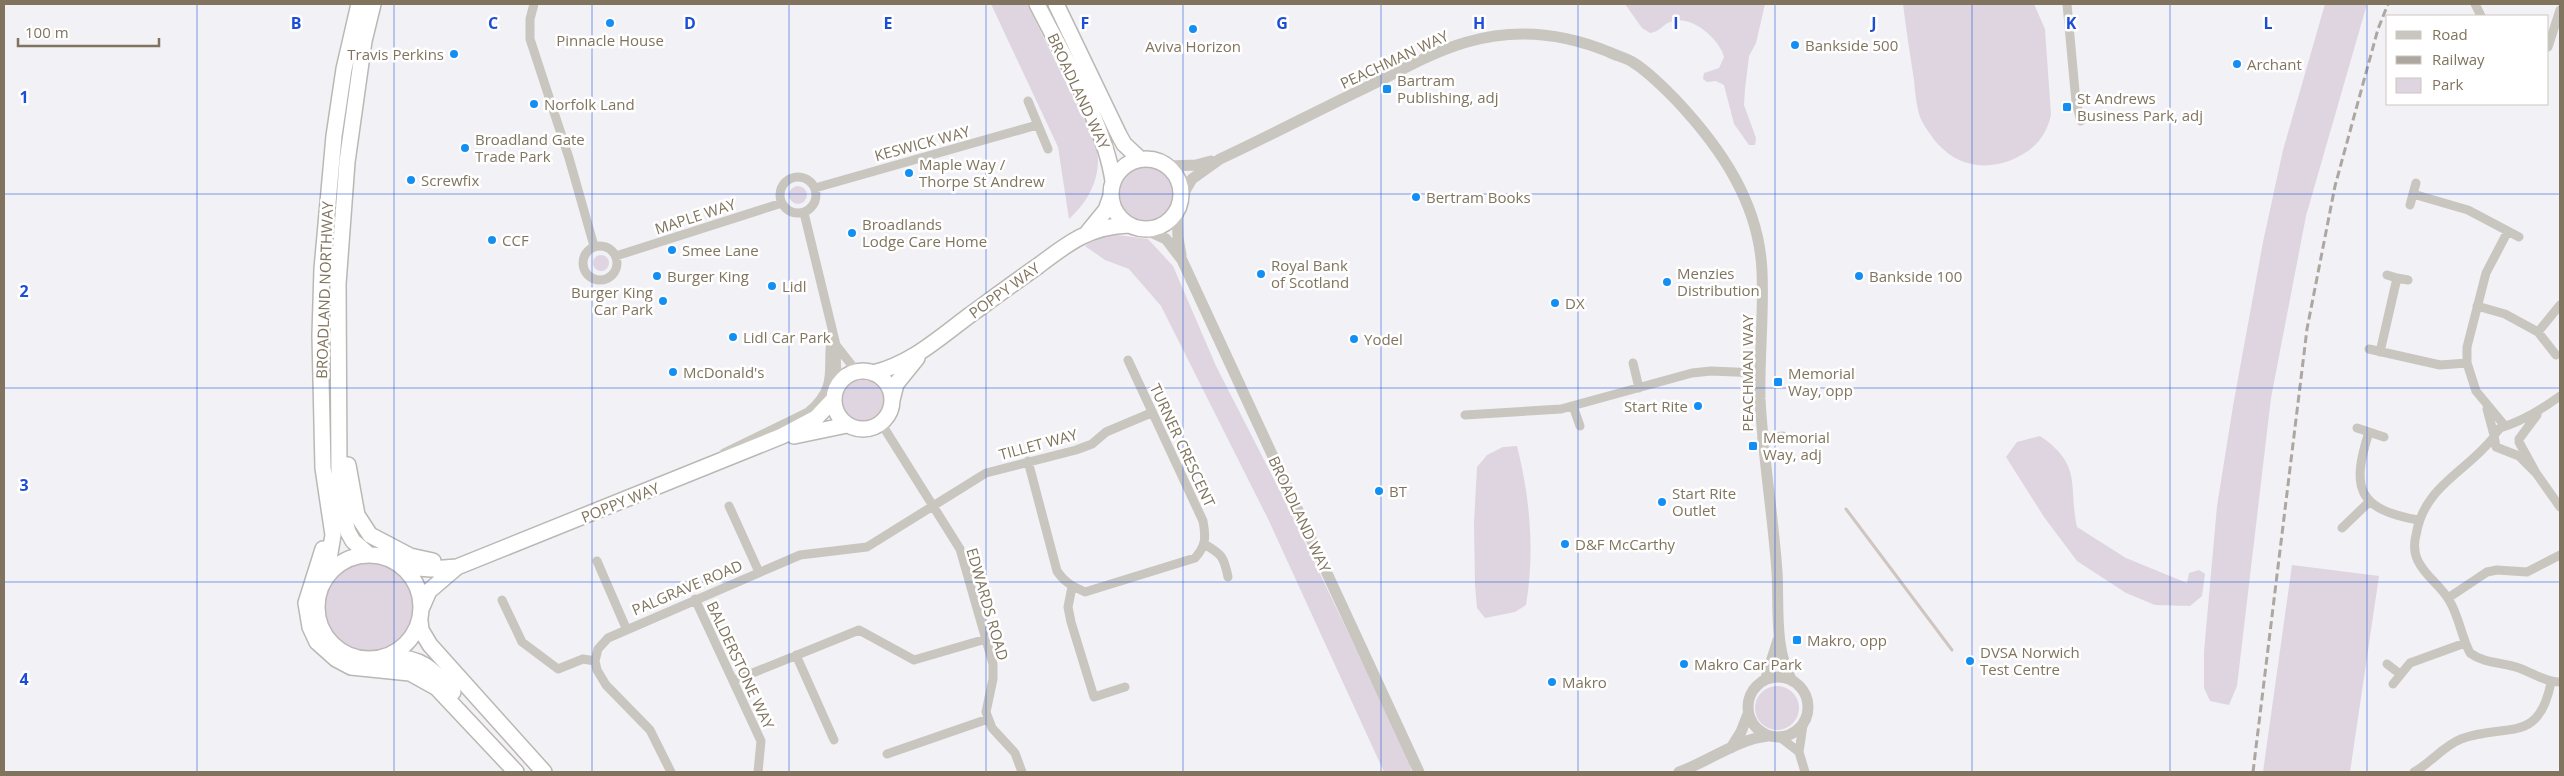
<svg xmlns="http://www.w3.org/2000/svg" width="2564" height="776" viewBox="0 0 2564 776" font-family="'Open Sans',sans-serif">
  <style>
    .green { fill: #ded5e0 }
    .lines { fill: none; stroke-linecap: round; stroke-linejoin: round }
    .stream { stroke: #cfc6bf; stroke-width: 3 }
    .trunk-casing { stroke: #bbb8b3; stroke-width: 18 }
    .minor { stroke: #c9c6c0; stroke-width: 9 }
    .tertiary { stroke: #c9c6c0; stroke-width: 11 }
    .trunk { stroke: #fff; stroke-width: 15 }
    .rail { stroke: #ada89f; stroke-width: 3; stroke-dasharray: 8 4; stroke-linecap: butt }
    .grid { fill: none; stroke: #1d4ed8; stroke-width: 1; stroke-opacity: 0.55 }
    .poi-dot { fill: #138ff4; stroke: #fff; stroke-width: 2 }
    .labels { text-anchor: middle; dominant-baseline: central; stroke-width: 5; stroke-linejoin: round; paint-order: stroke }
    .poi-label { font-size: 15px; fill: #80745e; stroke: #fff; text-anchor: start }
    .street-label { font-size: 15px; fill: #80745e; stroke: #fff }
    .grid-label { font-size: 16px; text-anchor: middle; font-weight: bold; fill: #1d4ed8; stroke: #fff; stroke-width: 5; stroke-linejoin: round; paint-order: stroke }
  </style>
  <rect width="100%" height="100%" fill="#f2f1f6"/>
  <path class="green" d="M991 4H1027L1095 141C1104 172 1091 199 1069 219L1058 147Z
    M1625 4H1765L1756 43 1749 56 1745 89 1744 105 1756 138 1755 145H1749L1734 124 1724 85 1716 81 1707 82 1703 79 1704 73 1719 68 1724 57C1720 39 1690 13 1670 22 1662 25 1660 32 1650 33L1642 28Z
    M1903 4H2034L2045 29 2051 115C2046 138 2032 152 2009 161 1977 172 1949 162 1930 134 1926 128 1921 121 1919 114 1916 103 1915 91 1914 80 1910 54 1906 29 1903 4Z
    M2325 4H2367L2306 216 2271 398 2237 686 2229 705 2210 701 2204 688V652L2217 506 2233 406 2263 242 2283 150Z
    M1119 194a27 27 0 1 1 54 0a27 27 0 1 1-54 0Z
    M789 195a9 9 0 1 1 18 0a9 9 0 1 1-18 0Z
    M1110 234 1148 239 1173 266 1216 366 1284 499 1407 755 1412 772H1384L1269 521 1161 306 1129 269 1105 260 1085 246 1096 238Z
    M593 263a8 8 0 1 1 16 0a8 8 0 1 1-16 0Z
    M842 401a21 21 0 1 1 42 0a21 21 0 1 1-42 0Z
    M2040 436C2083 465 2068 485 2077 527L2126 558 2187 583 2189 573 2199 570 2205 574 2202 596 2190 606 2155 605 2126 593 2077 561 2044 517 2006 457 2017 442Z
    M1517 446C1530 497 1535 553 1526 605L1515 612 1485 618 1477 608 1475 585 1474 523 1477 467 1487 455 1503 447Z
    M324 608a45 45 0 1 1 90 0a45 45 0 1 1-90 0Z
    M2292 565 2379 576 2350 772H2263Z
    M1755 708a22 22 0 1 1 44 0a22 22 0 1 1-44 0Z"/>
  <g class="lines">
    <path class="stream" d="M1846 509 1952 650"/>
    <defs>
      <path id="trunk" d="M1037 4C1063 56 1105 125 1113 181
        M1056 4 1119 135 1124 144 1140 159
        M1111 194a35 35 0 1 1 70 0a35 35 0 1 1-70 0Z
        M1088 232 1106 210 1111 196
        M834 400a29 29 0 1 1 58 0a29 29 0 1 1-58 0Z
        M873 373C911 364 939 338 970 315 992 299 1015 282 1038 266 1068 243 1090 226 1129 225
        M892 400 896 384 917 358
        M794 436 847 425
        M348 465 357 515 370 535 410 556 433 561
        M323 549 306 603 310 627 317 642 336 659 351 667 410 673 437 688 516 772
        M317 607a52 52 0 1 1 104 0a52 52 0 1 1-104 0Z
        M369 555 353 541 348 532 343 514 339 474 338 284 347 162 364 41 373 4
        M404 567 431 569 457 567 782 436 816 418 833 400
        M326 577 333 535 323 468 320 335 322 269 334 136 344 69 359 4
        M422 607 429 591 457 567
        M420 621 421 630 430 645 544 772
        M388 656C422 658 431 667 453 692"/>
    </defs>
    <use href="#trunk" class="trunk-casing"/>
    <path class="minor" d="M534 4 530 19V39L569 158 594 246
      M2067 4 2076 102 2081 121
      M2475 4 2481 16
      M2548 47 2560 10
      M1028 101 1048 149
      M780 195a18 18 0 1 1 36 0a18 18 0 1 1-36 0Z
      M815 188 1037 125
      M2413 194 2416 183
      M2410 205 2413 194 2468 210 2519 237
      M804 213 836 345 837 386
      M583 263a17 17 0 1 1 34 0a17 17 0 1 1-34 0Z
      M616 256 782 203
      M2397 278 2408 280
      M2477 306 2505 314 2538 332 2556 355
      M2538 332 2560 305
      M836 345 857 372
      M2369 349 2440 365 2467 363
      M2380 352 2397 278 2387 275
      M1633 363 1639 388
      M1573 406 1580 426
      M2487 409 2494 435
      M1465 415 1561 409 1692 373 1711 371 1759 373
      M881 423 960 549 993 664V679L986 712 992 728 1015 753 1022 772
      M2505 426 2476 391 2467 363V347L2486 273 2508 231
      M2357 428 2369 432
      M2384 437 2369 432C2351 488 2357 509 2418 520
      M1762 438 1783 436
      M2493 438C2465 473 2424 486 2416 535 2414 543 2414 553 2418 561 2426 577 2440 585 2449 600 2459 616 2461 636 2470 653 2485 664 2502 662 2519 668 2533 673 2545 682 2560 682
      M2519 439 2537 415
      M2519 442 2536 473 2560 507
      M724 453 808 412C840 385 825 367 832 333
      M1028 461 1057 571C1064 582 1072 586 1085 592L1195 558C1206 546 1206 537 1203 521L1128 360
      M2536 473 2519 456 2496 447 2494 435 2500 428C2523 421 2541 410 2560 396
      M729 506 759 572
      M2342 528 2369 502
      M1204 544C1222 554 1224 557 1228 577
      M597 561 626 628
      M1072 587 1068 607 1071 622 1094 697 1125 687
      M2448 598 2487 572 2497 570 2527 572 2560 555
      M695 599 761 741 758 772
      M502 600 522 642 558 669 583 659 595 661
      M796 655 834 740
      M2387 664 2400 674
      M733 681 859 630 914 660 986 639
      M2393 684 2410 663 2465 643
      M1803 725 1799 752 1805 772
      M1781 738 1799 752
      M887 754 988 719
      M671 772 650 730 606 685 597 670 595 661 598 649 608 638 800 555 867 547 986 473 1076 450 1092 444 1106 432 1151 413
      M2414 772C2431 763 2443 746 2461 739 2505 722 2539 746 2551 682"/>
    <path class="tertiary" d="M1168 166 1196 165 1211 161
      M1182 196 1192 179 1220 159C1269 136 1317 111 1365 88 1398 72 1432 52 1467 42 1515 28 1563 33 1609 52 1617 56 1627 58 1634 63 1650 73 1663 87 1676 100 1721 148 1759 203 1762 271 1764 314 1759 356 1760 399 1763 457 1773 514 1777 572 1779 606 1774 650 1792 681
      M1177 212 1178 238 1181 255
      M1144 229 1166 239 1182 260 1419 772
      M1748 707a30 30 0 1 1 60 0a30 30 0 1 1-60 0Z
      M1766 678 1778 640
      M1731 748 1741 732 1748 714
      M1679 772C1708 762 1737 739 1768 736"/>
    <use href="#trunk" class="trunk"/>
    <path class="rail" d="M2253 772 2307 329 2335 186 2378 29 2388 4"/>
  </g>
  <path class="grid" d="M197 4V772M394 4V772M592 4V772M789 4V772M986 4V772M1183 4V772M1381 4V772M1578 4V772M1775 4V772M1972 4V772M2170 4V772M2367 4V772M4 194H2560M4 388H2560M4 582H2560"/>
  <g class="poi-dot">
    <circle cx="610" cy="23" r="5"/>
    <circle cx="1193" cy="29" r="5"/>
    <circle cx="1795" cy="45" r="5"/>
    <circle cx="454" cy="54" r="5"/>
    <circle cx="2237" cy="64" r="5"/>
    <rect x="1382" y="84" width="10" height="10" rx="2.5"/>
    <circle cx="534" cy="104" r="5"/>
    <rect x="2062" y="102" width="10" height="10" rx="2.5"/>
    <circle cx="465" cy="148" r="5"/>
    <circle cx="909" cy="173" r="5"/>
    <circle cx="411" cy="180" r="5"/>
    <circle cx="1416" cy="197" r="5"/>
    <circle cx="852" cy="233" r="5"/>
    <circle cx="492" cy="240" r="5"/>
    <circle cx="672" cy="250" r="5"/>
    <circle cx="1261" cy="274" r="5"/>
    <circle cx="657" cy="276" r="5"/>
    <circle cx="1859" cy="276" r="5"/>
    <circle cx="1667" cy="282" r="5"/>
    <circle cx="772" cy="286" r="5"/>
    <circle cx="663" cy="301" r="5"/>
    <circle cx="1555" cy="303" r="5"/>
    <circle cx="733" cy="337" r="5"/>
    <circle cx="1354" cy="339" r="5"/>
    <circle cx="673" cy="372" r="5"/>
    <rect x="1773" y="377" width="10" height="10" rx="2.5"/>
    <circle cx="1698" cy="406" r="5"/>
    <rect x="1748" y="441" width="10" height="10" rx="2.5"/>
    <circle cx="1379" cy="491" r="5"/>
    <circle cx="1662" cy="502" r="5"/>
    <circle cx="1565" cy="544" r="5"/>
    <rect x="1792" y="635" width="10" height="10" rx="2.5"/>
    <circle cx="1970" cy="661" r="5"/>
    <circle cx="1684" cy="664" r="5"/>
    <circle cx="1552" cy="682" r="5"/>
  </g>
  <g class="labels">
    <g class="poi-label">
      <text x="610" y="40" text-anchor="middle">Pinnacle House</text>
      <text x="1805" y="45">Bankside 500</text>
      <text x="1193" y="46" text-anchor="middle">Aviva Horizon</text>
      <text x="444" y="54" text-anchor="end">Travis Perkins</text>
      <text x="2247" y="64">Archant</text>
      <text x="1397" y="80">Bartram<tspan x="1397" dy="17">Publishing, adj</tspan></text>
      <text x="2077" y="98">St Andrews<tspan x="2077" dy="17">Business Park, adj</tspan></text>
      <text x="544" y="104">Norfolk Land</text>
      <text x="475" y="139">Broadland Gate<tspan x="475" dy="17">Trade Park</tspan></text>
      <text x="919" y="164">Maple Way /<tspan x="919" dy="17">Thorpe St Andrew</tspan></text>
      <text x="421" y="180">Screwfix</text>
      <text x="1426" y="197">Bertram Books</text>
      <text x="862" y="224">Broadlands<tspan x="862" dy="17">Lodge Care Home</tspan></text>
      <text x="502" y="240">CCF</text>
      <text x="682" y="250">Smee Lane</text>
      <text x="1271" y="265">Royal Bank<tspan x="1271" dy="17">of Scotland</tspan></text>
      <text x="1677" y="273">Menzies<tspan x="1677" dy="17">Distribution</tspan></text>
      <text x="667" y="276">Burger King</text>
      <text x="1869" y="276">Bankside 100</text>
      <text x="782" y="286">Lidl</text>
      <text x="653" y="292" text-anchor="end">Burger King<tspan x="653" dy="17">Car Park</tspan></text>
      <text x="1565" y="303">DX</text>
      <text x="743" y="337">Lidl Car Park</text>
      <text x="1364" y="339">Yodel</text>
      <text x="683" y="372">McDonald's</text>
      <text x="1788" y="373">Memorial<tspan x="1788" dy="17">Way, opp</tspan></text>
      <text x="1688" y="406" text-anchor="end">Start Rite</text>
      <text x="1763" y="437">Memorial<tspan x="1763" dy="17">Way, adj</tspan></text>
      <text x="1389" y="491">BT</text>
      <text x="1672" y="493">Start Rite<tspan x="1672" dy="17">Outlet</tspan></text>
      <text x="1575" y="544">D&amp;F McCarthy</text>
      <text x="1807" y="640">Makro, opp</text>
      <text x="1980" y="652">DVSA Norwich<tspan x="1980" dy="17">Test Centre</tspan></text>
      <text x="1694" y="664">Makro Car Park</text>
      <text x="1562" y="682">Makro</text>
    </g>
    <g class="street-label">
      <text transform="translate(1394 59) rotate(-25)">PEACHMAN WAY</text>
      <text transform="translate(1079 91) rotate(65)">BROADLAND WAY</text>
      <text transform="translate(922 143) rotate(-15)">KESWICK WAY</text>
      <text transform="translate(695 216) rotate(-18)">MAPLE WAY</text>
      <text transform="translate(324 290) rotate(-88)">BROADLAND NORTHWAY</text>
      <text transform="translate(1004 290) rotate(-36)">POPPY WAY</text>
      <text transform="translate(1747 373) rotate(-90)">PEACHMAN WAY</text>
      <text transform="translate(1038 444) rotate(-15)">TILLET WAY</text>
      <text transform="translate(1183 445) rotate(65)">TURNER CRESCENT</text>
      <text transform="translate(620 502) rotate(-22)">POPPY WAY</text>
      <text transform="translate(1300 514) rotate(65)">BROADLAND WAY</text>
      <text transform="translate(687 587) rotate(-23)">PALGRAVE ROAD</text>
      <text transform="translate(988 604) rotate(74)">EDWARDS ROAD</text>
      <text transform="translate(741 665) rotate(65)">BALDERSTONE WAY</text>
    </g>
  </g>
  <g class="grid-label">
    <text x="296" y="29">B</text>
    <text x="493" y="29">C</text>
    <text x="690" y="29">D</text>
    <text x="888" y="29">E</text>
    <text x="1085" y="29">F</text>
    <text x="1282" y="29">G</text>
    <text x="1479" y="29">H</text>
    <text x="1676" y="29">I</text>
    <text x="1874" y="29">J</text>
    <text x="2071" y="29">K</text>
    <text x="2268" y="29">L</text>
    <text x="24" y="103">1</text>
    <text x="24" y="297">2</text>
    <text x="24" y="491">3</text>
    <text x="24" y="685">4</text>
  </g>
  <rect width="2564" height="776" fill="none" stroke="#80745e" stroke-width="10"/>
  <rect x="2386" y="15" width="162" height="90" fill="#ffffff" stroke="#ccc7bf"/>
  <rect x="2396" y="31" width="25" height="8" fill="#c9c6c0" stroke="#ccc7bf"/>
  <text x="2432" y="40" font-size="15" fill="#80745e">Road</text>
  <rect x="2396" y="56" width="25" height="8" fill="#ada89f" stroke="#ccc7bf"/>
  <text x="2432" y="65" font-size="15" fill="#80745e">Railway</text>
  <rect x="2396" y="78" width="25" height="15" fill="#ded5e0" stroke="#ccc7bf"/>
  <text x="2432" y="90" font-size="15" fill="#80745e">Park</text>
  <path d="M18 38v8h141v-8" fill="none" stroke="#80745e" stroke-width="2.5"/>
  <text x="25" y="38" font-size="15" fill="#80745e" stroke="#ffffff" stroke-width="4" paint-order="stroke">100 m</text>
</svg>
